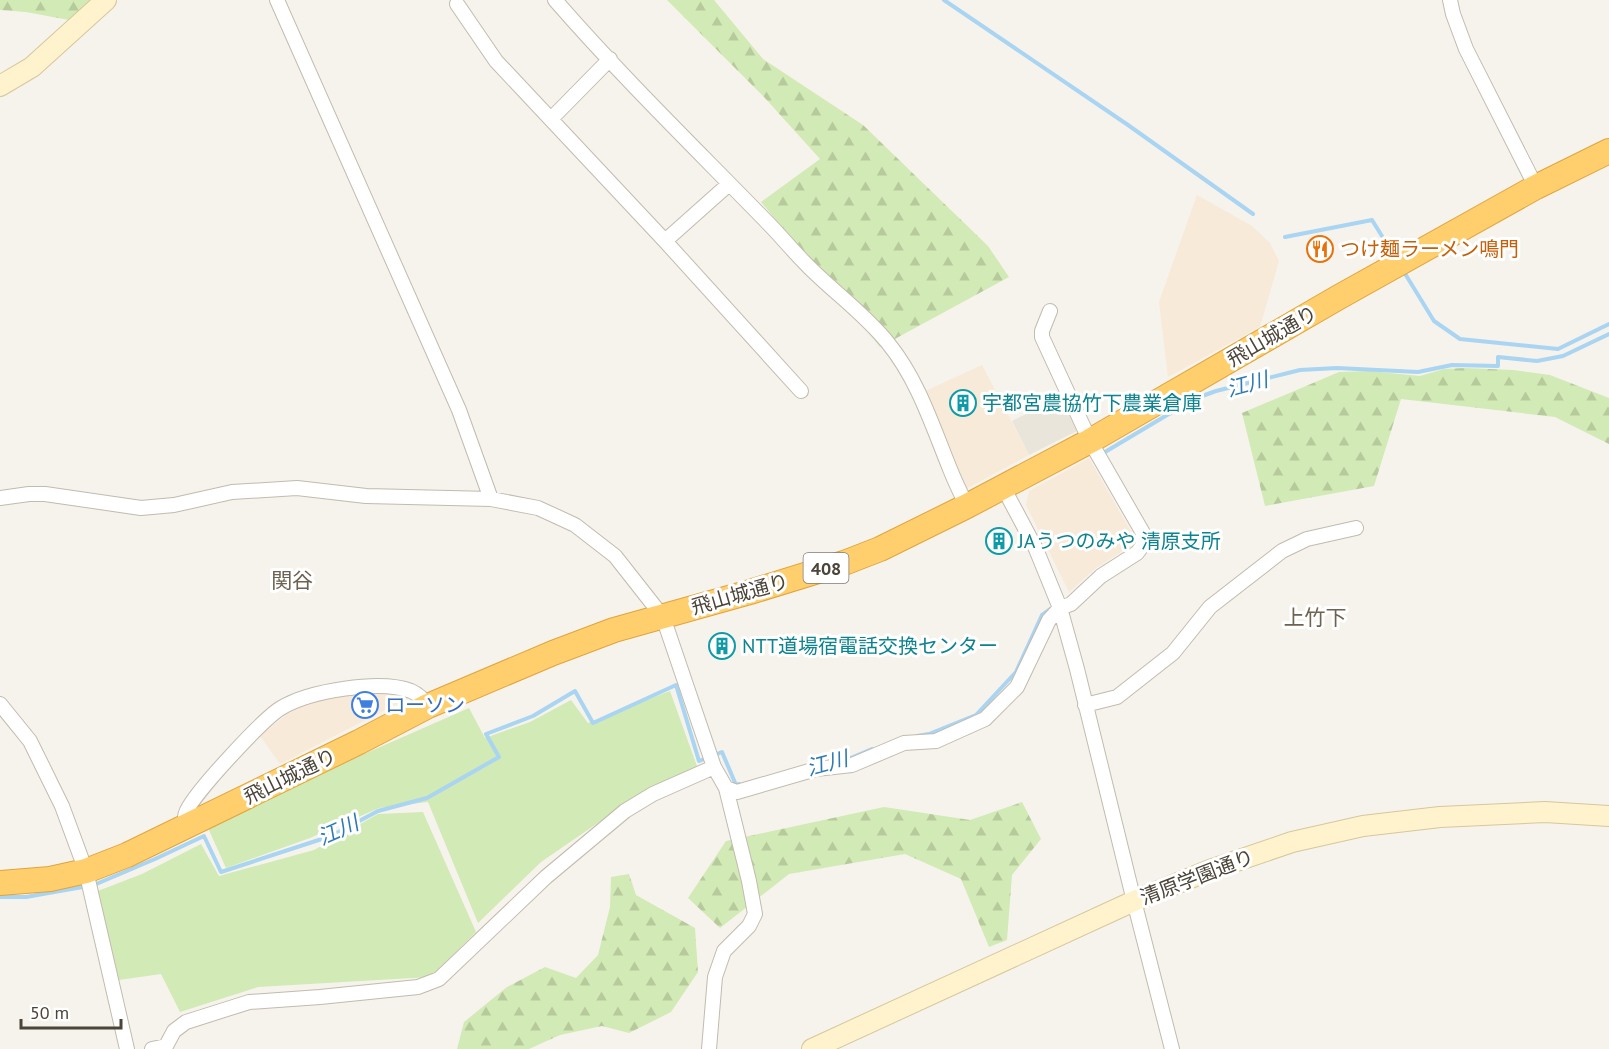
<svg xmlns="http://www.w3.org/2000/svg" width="1609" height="1049" viewBox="0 0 1609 1049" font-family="'PT Sans','Noto Sans JP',sans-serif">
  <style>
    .residential { fill: #eae5da }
    .commercial { fill: #f7ead8 }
    .grass { fill: #d2eab5 }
    .forest { fill: url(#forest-firs) }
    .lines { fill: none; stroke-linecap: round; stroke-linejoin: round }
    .stream { stroke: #a9d4f2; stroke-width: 4 }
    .street-casing { stroke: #c2bbae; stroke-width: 16 }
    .secondary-casing { stroke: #d6c79b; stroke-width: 22 }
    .highway-casing { stroke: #e0a43c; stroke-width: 26 }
    .street { stroke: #fff; stroke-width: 14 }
    .secondary { stroke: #fff3cd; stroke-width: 20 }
    .highway { stroke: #ffcf6e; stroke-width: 24 }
    .labels { text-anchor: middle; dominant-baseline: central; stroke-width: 6; stroke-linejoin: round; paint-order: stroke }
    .shield { fill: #fff; stroke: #817c74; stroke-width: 1.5 }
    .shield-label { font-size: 18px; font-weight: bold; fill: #4b4439 }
    .food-label { font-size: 20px; fill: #c56008; stroke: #fff; text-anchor: start }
    .street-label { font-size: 20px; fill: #4b4439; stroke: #fff }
    .culture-label { font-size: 20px; fill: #0d838f; stroke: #fff; text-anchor: start }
    .shop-label { font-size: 20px; fill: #366cbe; stroke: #fff; text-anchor: start }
    .water-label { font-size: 21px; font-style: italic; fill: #2e7ab2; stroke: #fff }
    .neighbourhood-label { font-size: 21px; fill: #6e6250; stroke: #fff }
  </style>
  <defs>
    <pattern id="forest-firs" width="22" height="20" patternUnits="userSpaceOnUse" patternTransform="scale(1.5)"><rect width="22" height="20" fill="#d2eab5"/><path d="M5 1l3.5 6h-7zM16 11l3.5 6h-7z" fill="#b6ca9c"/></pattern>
  </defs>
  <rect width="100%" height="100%" fill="#f6f3ec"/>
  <path class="residential" d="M1062 396 1079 430 1029 455 1012 421Z"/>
  <path class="commercial" d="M1197 195 1252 226 1270 243 1279 261 1260 327 1168 377 1159 302Z
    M982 365 1029 455 960 492 919 394Z
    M1089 458 1133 535 1132 545 1096 568 1069 592 1026 505 1029 491Z
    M338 686 414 695 280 764 260 736 296 707Z"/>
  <path class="grass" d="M670 691 698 769 624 805 541 862 478 923 428 802 379 808 310 838 226 868 208 828 289 787 469 708 485 738 530 722 571 700 588 723Z
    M423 812 476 932 430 977 258 987 180 1012 161 974 119 980 95 892 142 874 201 844 219 876 314 850 378 814Z"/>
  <path class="forest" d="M0 0H99L74 21 26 12 0 10Z
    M667 0H714L763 59 863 125 988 246 1009 277 880 347 761 202 820 159 764 97Z
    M1465 368 1513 370 1550 375 1609 398V444L1555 417 1401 399 1374 486 1265 506 1242 413 1339 372 1369 371 1420 376 1444 369Z
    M1022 802 1041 839 1012 875 1007 940 989 947 961 879 905 854 789 874 720 928 688 898 726 841 884 807 970 820Z
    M629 874 636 895 695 928 698 972 671 1012 629 1033 602 1026 560 1035 529 1049H457L464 1022 507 987 545 967 576 978 598 955 610 907 611 877Z"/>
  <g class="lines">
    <path class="stream" d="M944 0 1128 125 1253 214
      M1285 237 1372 220 1395 257
      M1404 272 1434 321 1460 339 1558 349 1609 324
      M1100 455 1194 399 1216 391 1300 370 1337 368 1418 372 1452 365 1498 366V357L1537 361 1563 356 1609 334
      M917 736 929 734 976 715 1016 672 1042 615 1052 608
      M846 760 872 749
      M0 897H26L94 885 155 859 204 836 221 872 331 836 378 811 427 798 499 757 486 734 533 716 575 691 593 723 676 685 699 761 722 752 736 785 739 784"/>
    <defs>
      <path id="street" d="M277 0 459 410 491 499
        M555 0C622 77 695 148 766 221 780 235 792 250 806 264 832 291 864 313 888 343 918 380 932 425 950 469 955 482 961 494 967 506
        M1450 0 1453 14 1466 49 1536 187
        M457 4 496 61 665 241 801 391
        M551 119 610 59
        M665 241 729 184
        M1003 487 1036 549 1060 608 1077 669 1134 901 1172 1049
        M0 498 29 494H45L141 508 174 505 232 492 297 488 366 496 491 499 538 508 575 525 615 556 663 617 714 767 726 788 737 792 816 769 852 765 904 743 936 741 985 719 1017 687 1049 620 1060 608 1071 604 1101 576 1137 553 1143 545V533L1090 441 1042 337V331L1050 311
        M0 704 30 741 62 806 86 871 127 1049
        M1085 705 1117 697 1173 653 1210 607 1282 551 1307 539 1356 528
        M185 827C185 823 184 817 186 813 191 796 264 718 281 708 309 691 380 679 411 691 418 694 424 700 428 706
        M152 1049 166 1046 174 1031 186 1022 249 1002 320 997 418 987 439 979 546 877 625 811 653 794 714 767
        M709 1049 715 977 724 951 749 926 755 914 749 881 726 788"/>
      <path id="secondary" d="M0 86 32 67 106 0
        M812 1049 1134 901 1210 870 1292 842 1363 826 1440 817 1545 812 1609 816"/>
      <path id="highway" d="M0 883 50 879 86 871 127 855 359 742 428 706 553 653 614 630 750 592 844 563 880 549 967 506 1090 441 1339 297 1536 187 1609 151"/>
    </defs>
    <use href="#street" class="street-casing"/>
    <use href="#secondary" class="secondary-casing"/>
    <use href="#highway" class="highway-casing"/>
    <use href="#street" class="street"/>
    <use href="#secondary" class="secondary"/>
    <use href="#highway" class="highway"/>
  </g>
  <defs>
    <symbol id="restaurant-ring" viewBox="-11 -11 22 22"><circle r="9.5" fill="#fff" stroke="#e8710a" stroke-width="1.5"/><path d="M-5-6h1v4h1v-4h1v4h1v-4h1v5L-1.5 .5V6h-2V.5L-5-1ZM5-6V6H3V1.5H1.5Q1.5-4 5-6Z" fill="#e8710a"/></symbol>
    <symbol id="building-ring" viewBox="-11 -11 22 22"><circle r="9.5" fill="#fff" stroke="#0f9aa8" stroke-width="1.5"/><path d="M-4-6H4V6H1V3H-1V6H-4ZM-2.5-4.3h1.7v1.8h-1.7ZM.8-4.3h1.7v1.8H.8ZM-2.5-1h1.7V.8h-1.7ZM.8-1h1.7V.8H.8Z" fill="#0f9aa8"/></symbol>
    <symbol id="supermarket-ring" viewBox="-11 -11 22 22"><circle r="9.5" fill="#fff" stroke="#3f7fe0" stroke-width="1.5"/><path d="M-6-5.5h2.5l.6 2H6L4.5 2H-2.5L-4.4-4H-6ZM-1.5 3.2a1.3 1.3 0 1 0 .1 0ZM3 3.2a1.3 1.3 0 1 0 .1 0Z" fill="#3f7fe0"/></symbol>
  </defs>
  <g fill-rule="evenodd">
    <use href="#restaurant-ring" x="1305" y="234" width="30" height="30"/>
    <use href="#building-ring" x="948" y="388" width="30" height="30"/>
    <use href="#building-ring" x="984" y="526" width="30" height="30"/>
    <use href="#building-ring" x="707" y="631" width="30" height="30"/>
    <use href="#supermarket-ring" x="350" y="690" width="30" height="30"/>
  </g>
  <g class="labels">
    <rect class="shield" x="803.5" y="553" width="45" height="30" rx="4.5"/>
    <g class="shield-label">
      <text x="826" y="568">408</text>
    </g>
    <g class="food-label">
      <text x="1340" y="249">つけ麺ラーメン鳴門</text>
    </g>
    <g class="street-label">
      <text transform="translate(1272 336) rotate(-30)">飛山城通り</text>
      <text transform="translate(740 594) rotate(-16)">飛山城通り</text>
      <text transform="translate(290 776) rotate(-26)">飛山城通り</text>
      <text transform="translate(1197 877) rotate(-21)">清原学園通り</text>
    </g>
    <g class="culture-label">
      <text x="982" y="403">宇都宮農協竹下農業倉庫</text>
      <text x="1018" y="541">JAうつのみや 清原支所</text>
      <text x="742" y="646">NTT道場宿電話交換センター</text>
    </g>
    <g class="shop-label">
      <text x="385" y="705">ローソン</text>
    </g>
    <g class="water-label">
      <text transform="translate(1247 384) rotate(-15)">江川</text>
      <text transform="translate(827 763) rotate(-15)">江川</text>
      <text transform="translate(338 830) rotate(-24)">江川</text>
    </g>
    <g class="neighbourhood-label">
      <text x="292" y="580">関谷</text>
      <text x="1315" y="617">上竹下</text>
    </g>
  </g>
  <path d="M21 1019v9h100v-9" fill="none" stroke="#4b4439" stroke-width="3"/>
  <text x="30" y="1019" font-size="18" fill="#4b4439" stroke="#ffffff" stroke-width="4.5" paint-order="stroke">50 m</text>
</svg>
